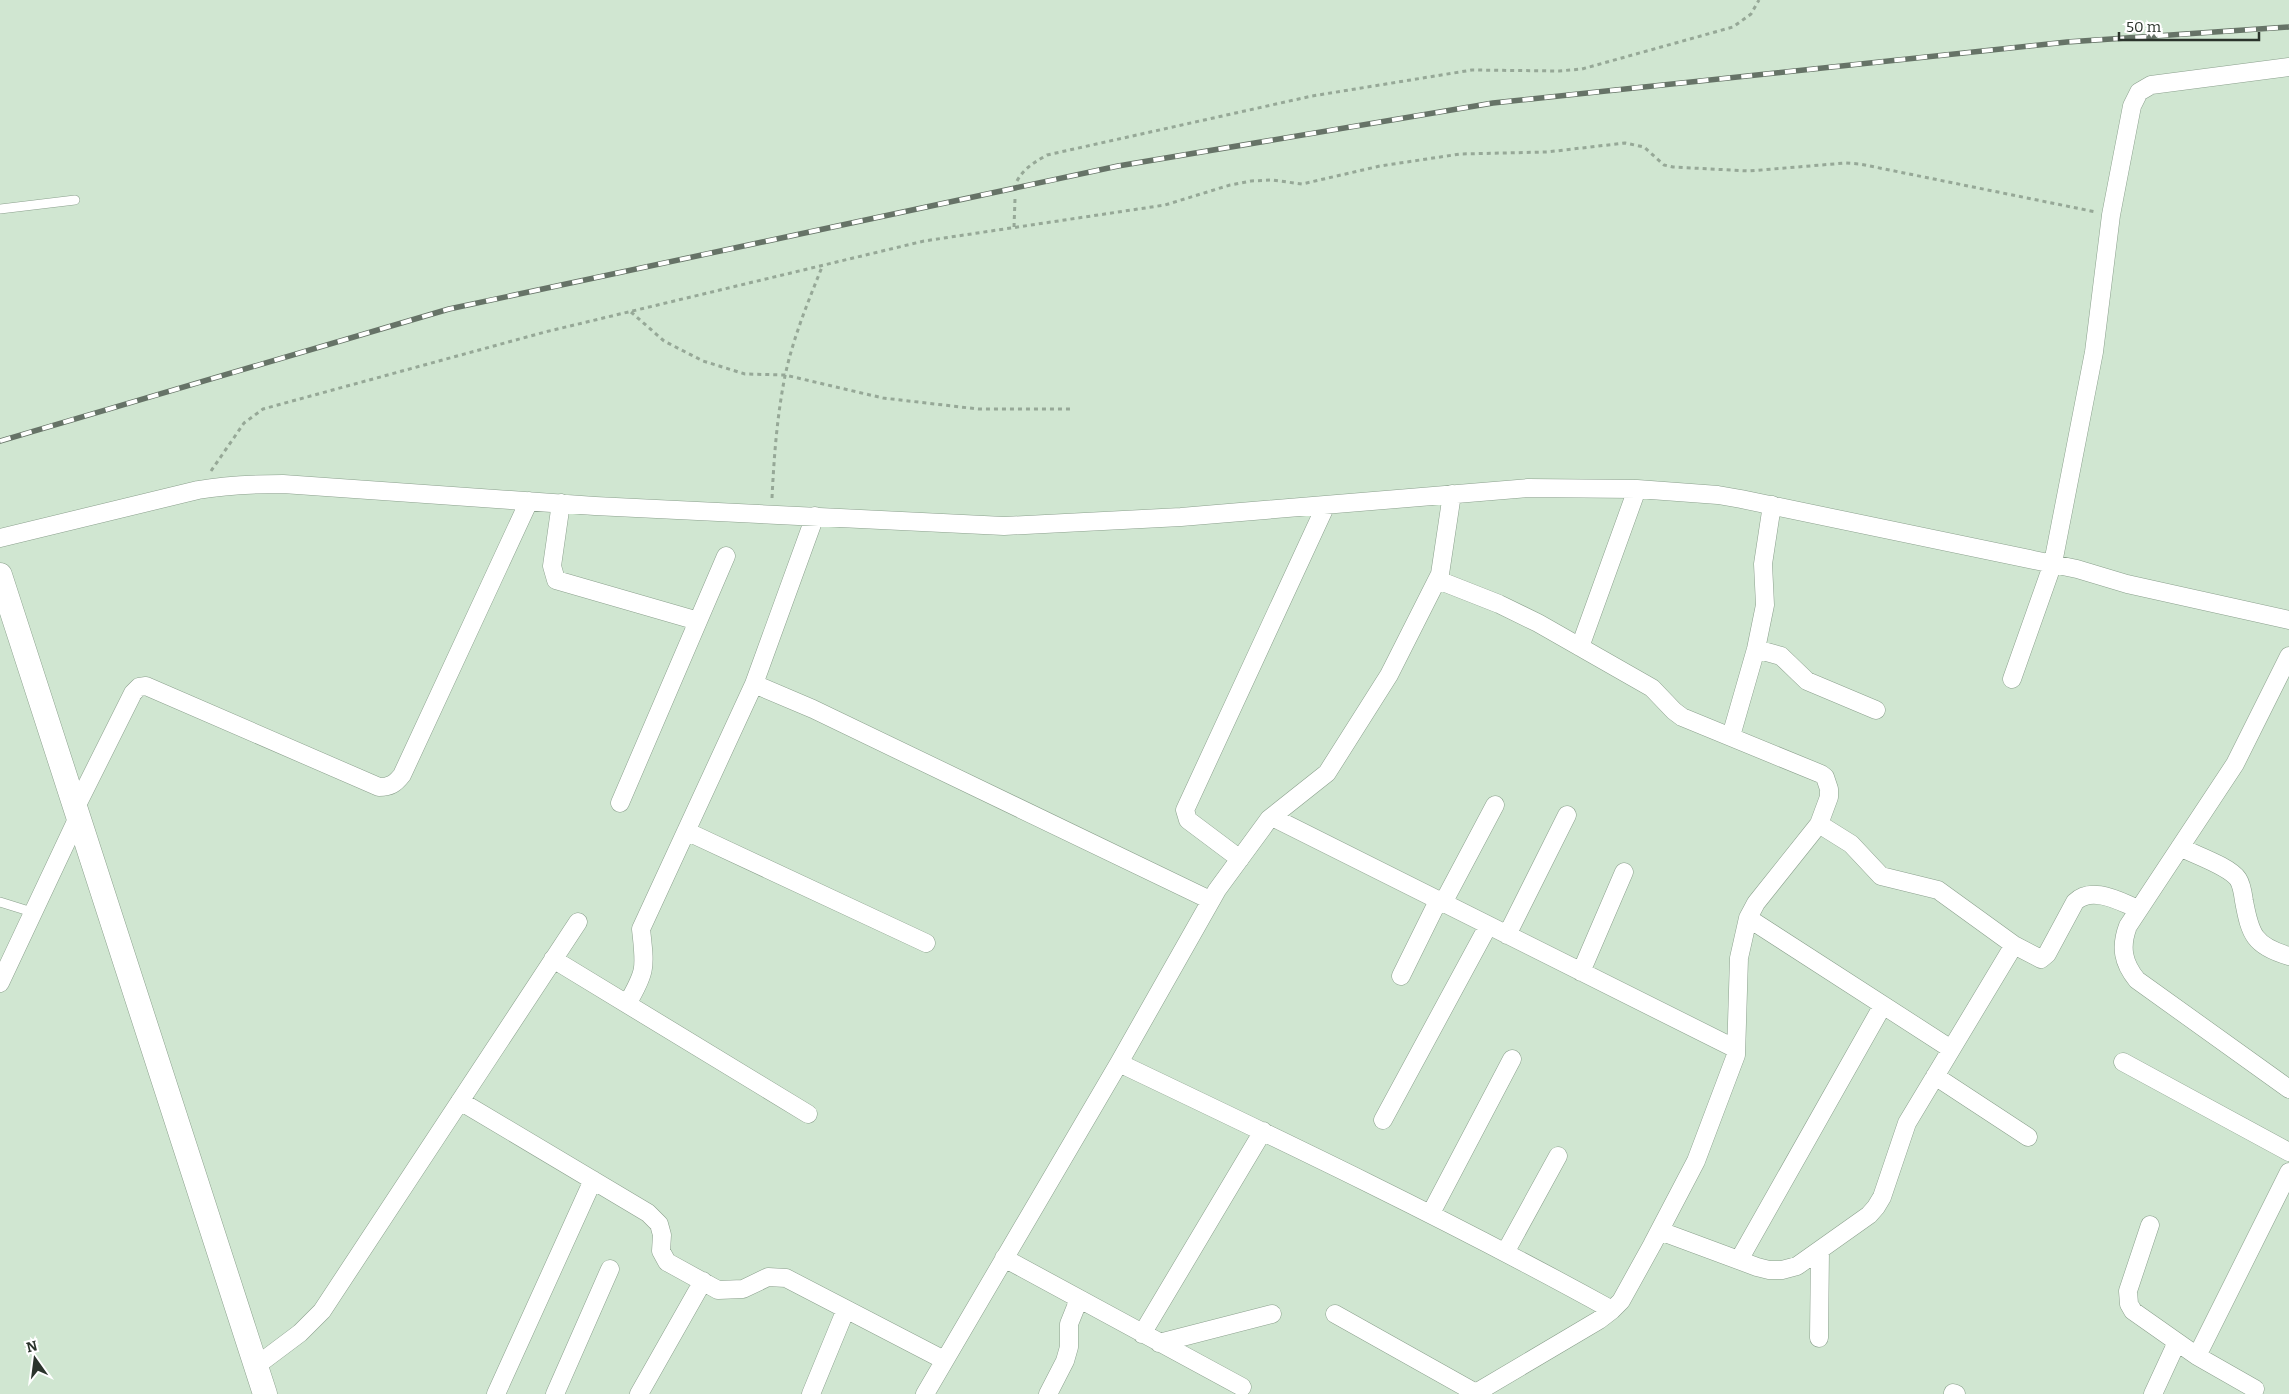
<svg xmlns="http://www.w3.org/2000/svg" width="2289" height="1394" viewBox="0 0 2289 1394" font-family="Bitter,serif">
  <style>
    .lines { fill: none; stroke-linecap: round; stroke-linejoin: round }
    .service-casing { stroke: #8ba08d; stroke-width: 10 }
    .minor-casing { stroke: #8ba08d; stroke-width: 19 }
    .secondary-casing { stroke: #8ba08d; stroke-width: 25 }
    .path { stroke: #96a897; stroke-width: 3; stroke-dasharray: 4 4; stroke-linecap: butt }
    .service { stroke: #fff; stroke-width: 9 }
    .minor { stroke: #fff; stroke-width: 18 }
    .secondary { stroke: #fff; stroke-width: 24 }
    .rail-casing { stroke: #667367; stroke-width: 5.5 }
    .rail { stroke: #fff; stroke-width: 4; stroke-dasharray: 11; stroke-linecap: butt }
  </style>
  <rect width="100%" height="100%" fill="#d0e6d1"/>
  <g class="lines">
    <defs>
      <path id="service" d="M0 209 75 200
        M0 902 32 912"/>
      <path id="minor" d="M561 503 552 566 556 580 698 621
        M0 538 198 490C227 485 254 484 283 484L595 506 1004 526 1181 517 1528 488 1637 489 1718 495 1741 499 2077 569 2127 584 2289 620
        M1438 580 1499 604 1538 623 1652 688 1674 711 1682 717 1821 774 1825 777 1829 789V797L1819 824 1756 903 1748 918 1739 958 1736 1055 1696 1161 1652 1245 1621 1301 1612 1310 1599 1320 1474 1394
        M1580 647 1637 489
        M1756 649 1781 656 1807 681 1876 710
        M2289 656 2235 764 2128 926C2120 947 2123 963 2137 980L2289 1089
        M2012 679 2053 563 2094 352 2111 215 2132 106 2139 92 2151 85 2289 67
        M754 684 813 709 1210 900
        M1731 736 1756 649 1765 605 1763 564 1772 505
        M620 803 726 556
        M76 807 133 693 139 687 146 686 379 787C390 787 395 784 402 775L529 501
        M1272 817 1736 1049
        M1819 824 1851 844 1881 876 1938 890 2014 945 2041 959 2047 954 2075 902C2092 885 2120 902 2139 909
        M686 831 926 943
        M2180 847C2195 855 2229 866 2238 879 2242 885 2243 894 2244 901 2250 934 2254 946 2289 956
        M1240 859 1188 820 1185 810 1326 505
        M1443 903 1495 805
        M1748 918 1951 1049
        M1507 935 1567 815
        M553 959 808 1114
        M1581 972 1624 872
        M1401 976 1438 901
        M0 983 79 815
        M627 1004C647 970 645 967 641 929L754 684 815 516
        M2123 1062 2289 1152
        M1119 1063C1285 1142 1451 1221 1612 1310
        M1935 1076 2028 1137
        M460 1101 648 1213 659 1224 662 1235 661 1251 667 1262 718 1290 743 1289 768 1277 786 1278 944 1360
        M1383 1120 1488 926
        M1431 1213 1512 1059
        M2150 1225 2128 1291 2129 1304 2133 1311 2197 1356 2255 1389
        M1660 1231 1757 1267 1769 1270H1782L1797 1266 1869 1215 1876 1207 1882 1197 1907 1123 2014 945
        M1506 1251 1558 1156
        M1004 1258 1242 1387
        M1739 1260 1883 1005
        M1335 1314 1476 1393
        M1142 1334 1263 1131
        M1819 1338 1820 1250
        M1159 1343 1272 1314
        M2197 1356 2289 1172
        M256 1366 300 1333 322 1311 578 922
        M1953 1393 1956 1394
        M496 1394 593 1180
        M555 1394 610 1269
        M639 1394 703 1281
        M811 1394 846 1309
        M925 1394 1119 1063 1217 890 1269 819 1327 773 1389 675 1440 574 1452 494
        M1048 1394 1065 1361 1069 1347V1324L1079 1299
        M2153 1394 2177 1342"/>
      <path id="secondary" d="M0 575 265 1394"/>
    </defs>
    <use href="#service" class="service-casing"/>
    <use href="#minor" class="minor-casing"/>
    <use href="#secondary" class="secondary-casing"/>
    <path class="path" d="M1017 181C1024 168 1035 162 1047 155L1312 96 1472 70 1559 71 1582 69 1733 27 1751 14 1759 0
      M1014 227 1015 199
      M631 312 664 341 703 361 745 374 785 375 883 398 978 409H1073
      M211 471 244 423 263 409 545 332 924 241 1165 205 1230 185 1251 181 1272 180 1302 184 1380 166 1460 154 1547 152 1625 143 1644 147 1664 165 1673 167 1749 171 1845 163 1860 164 2096 212
      M772 498C774 457 777 416 785 376 793 338 808 302 822 267"/>
    <use href="#service" class="service"/>
    <use href="#minor" class="minor"/>
    <use href="#secondary" class="secondary"/>
    <defs>
      <path id="rail" d="M0 441 449 309 1118 166 1493 103 2067 42 2289 27"/>
    </defs>
    <use href="#rail" class="rail-casing"/>
    <use href="#rail" class="rail"/>
  </g>
  <g transform="translate(35 1359) rotate(346)" stroke="#ffffff" stroke-width="4" paint-order="stroke">
  <path d="M0-4L9 19L0 12L-9 19Z" fill="#2b342c"/>
  <text y="-8" font-size="14" font-weight="bold" text-anchor="middle" fill="#2b342c">N</text>
  </g>
  <path d="M2119 32v8h140v-8" fill="none" stroke="#2b342c" stroke-width="2.5"/>
  <text x="2126" y="32" font-size="15" fill="#2b342c" stroke="#ffffff" stroke-width="4" paint-order="stroke">50 m</text>
</svg>
